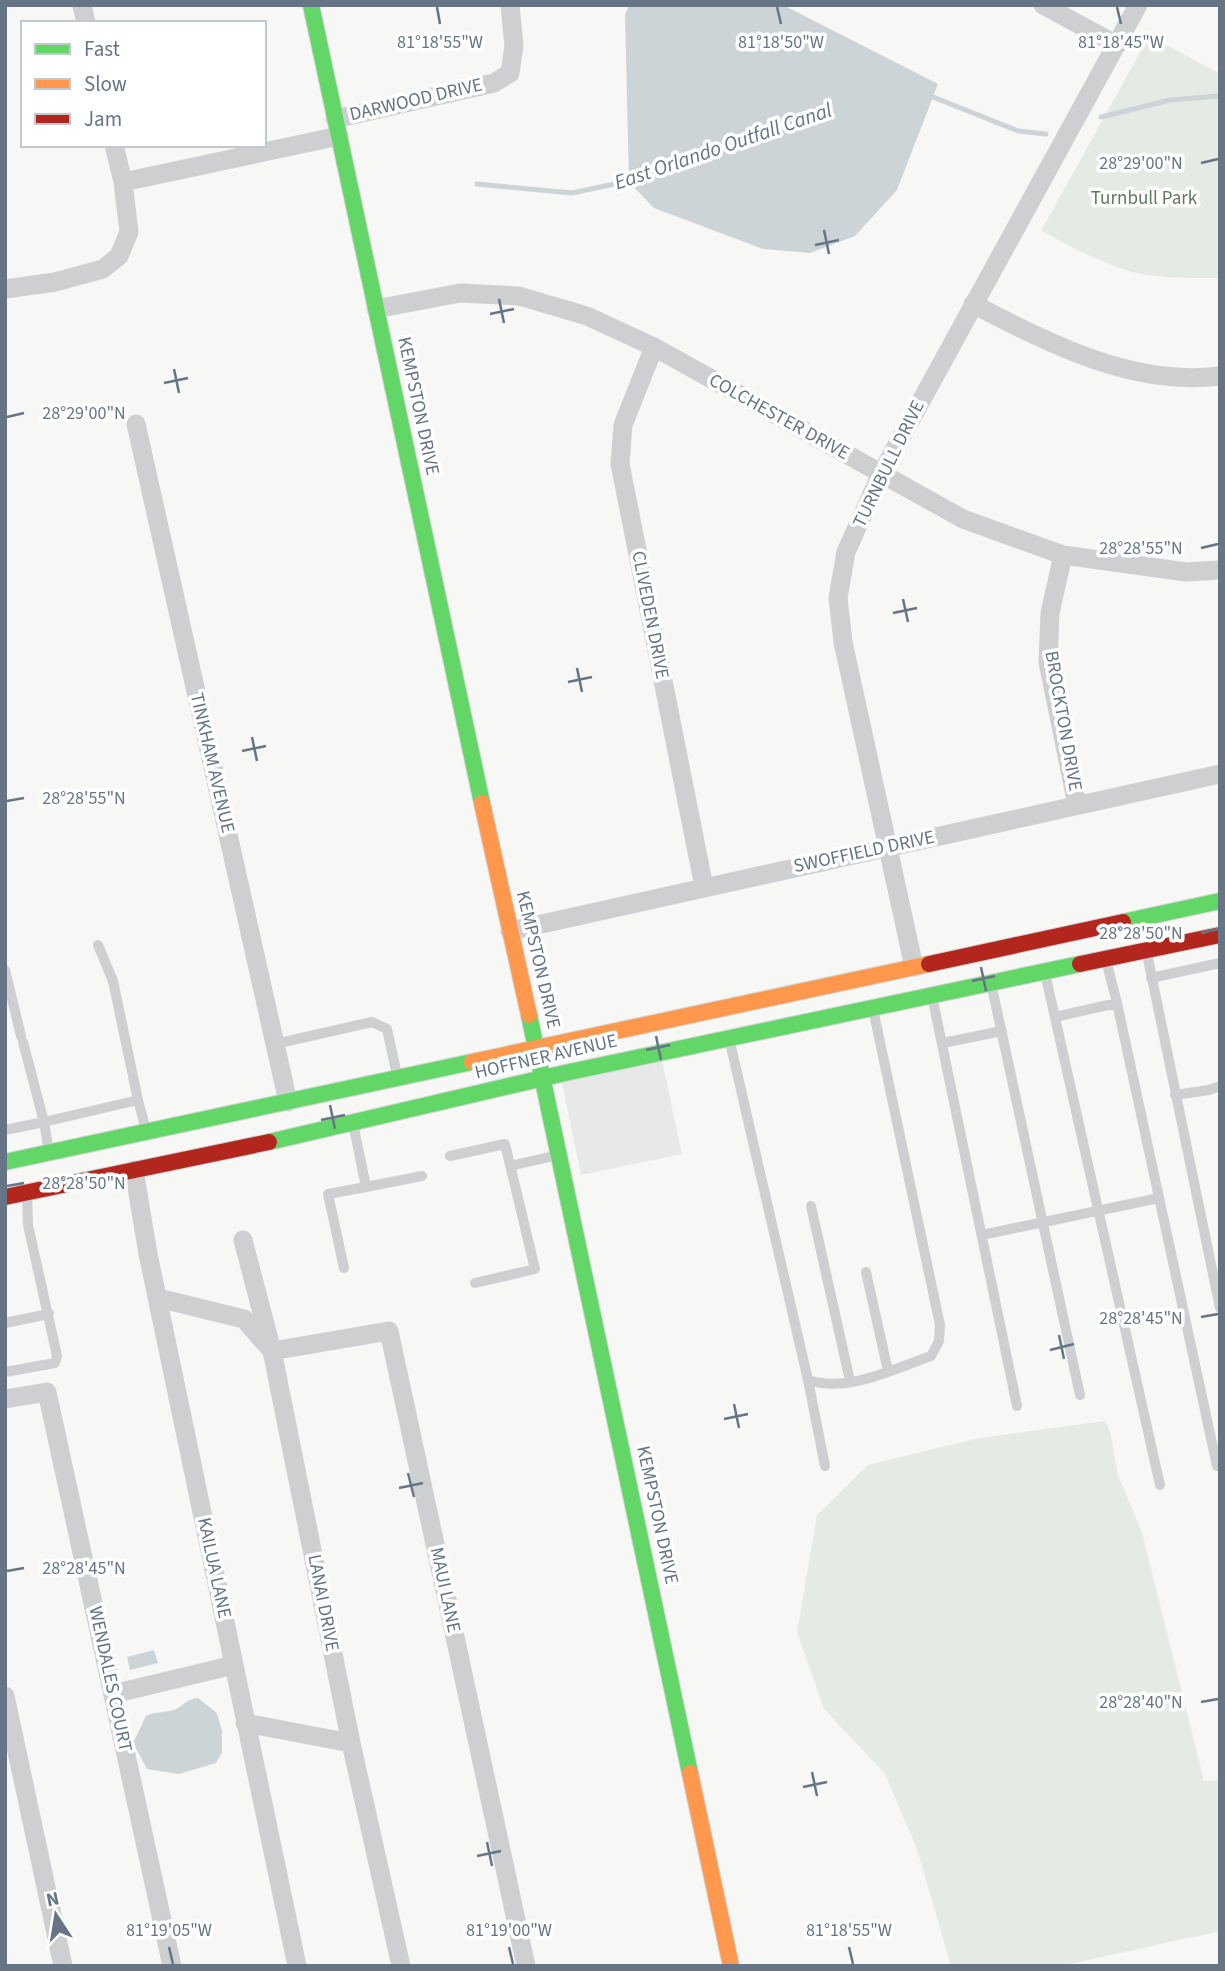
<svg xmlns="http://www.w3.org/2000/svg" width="1225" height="1971" viewBox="0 0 1225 1971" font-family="'Source Sans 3',sans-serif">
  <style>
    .built { fill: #e7e8e8 }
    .green { fill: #e6eae4 }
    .water { fill: #cdd4d7 }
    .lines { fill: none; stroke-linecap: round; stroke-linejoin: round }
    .stream { stroke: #cdd4d7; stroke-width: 5 }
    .fast-casing { stroke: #d3d5d5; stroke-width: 18 }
    .slow-casing { stroke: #d3d5d5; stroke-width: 18 }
    .jam-casing { stroke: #d3d5d5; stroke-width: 18 }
    .lane { stroke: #cecfd1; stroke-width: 10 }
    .street { stroke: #cecfd1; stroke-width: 19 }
    .fast { stroke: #63d668; stroke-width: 16 }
    .slow { stroke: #ff974d; stroke-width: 16 }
    .jam { stroke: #b3261e; stroke-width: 16 }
    .ticks { fill: none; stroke: #667586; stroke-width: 2.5 }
    .labels { text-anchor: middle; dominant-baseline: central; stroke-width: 7; stroke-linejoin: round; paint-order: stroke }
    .street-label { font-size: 19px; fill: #667586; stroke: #fff }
    .park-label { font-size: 19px; fill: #647861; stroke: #fff }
    .water-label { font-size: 21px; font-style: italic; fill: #637782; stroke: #fff }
    .ticks-label { font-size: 18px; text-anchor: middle; fill: #667586; stroke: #fff; stroke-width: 7; stroke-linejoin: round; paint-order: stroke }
  </style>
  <rect width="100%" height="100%" fill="#f7f7f6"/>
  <path class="built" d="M662 1061 682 1154 581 1175 562 1083Z"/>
  <path class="green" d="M1149 36 1215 71 1220 72V278C1191 278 1160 279 1132 272 1100 263 1070 246 1041 231Z
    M1105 1421 1110 1431 1118 1475 1142 1533 1204 1781 1220 1780V1931L1061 1966H951L917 1849 885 1774 824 1709 797 1632 817 1515 868 1465 980 1438Z"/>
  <path class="water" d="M629 5H783L938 84 897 190 855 236 810 253 763 249 654 208 629 182 625 15Z
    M154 1650 158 1663 130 1670 127 1657Z
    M198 1698 217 1713 222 1731V1753L216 1763 179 1774 147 1769 133 1743 146 1716C155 1711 167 1713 176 1709 185 1704 187 1699 198 1698Z"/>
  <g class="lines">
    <path class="stream" d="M926 97H933L1018 131 1046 134
      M1101 117 1170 100 1220 96
      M477 184 572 193 633 180"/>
    <defs>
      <path id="fast" d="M311 5 482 803
        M1123 922 1220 901
        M529 1015 690 1773
        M269 1142 565 1073 1080 964
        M5 1162 472 1062"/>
      <path id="slow" d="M482 803 529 1015
        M472 1062 929 964
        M690 1773 731 1966"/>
      <path id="jam" d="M929 964 1123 922
        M1080 964 1220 935
        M5 1197 269 1142"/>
    </defs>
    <use href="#fast" class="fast-casing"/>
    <use href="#slow" class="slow-casing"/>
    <use href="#jam" class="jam-casing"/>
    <path class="lane" d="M98 945 113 981 138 1100 146 1130
      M1147 954 1220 1308
      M1106 960 1117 1003
      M5 970 21 1036
      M1045 973 1160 1485
      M1151 978 1220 963
      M991 983 1080 1395
      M932 996 1017 1406
      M1055 1017 1117 1003 1217 1466
      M729 1038 808 1380C847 1393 894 1369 931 1356L939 1341 940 1325 873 1009
      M943 1043 1002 1031
      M275 1044 372 1022 387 1029 397 1075
      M1175 1095 1209 1090 1220 1086
      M353 1123 366 1187 422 1176
      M5 1130 44 1122 23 1042
      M49 1152 44 1122 138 1100
      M450 1156 505 1144 535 1269 475 1283
      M510 1166 558 1155
      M811 1206 850 1381
      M982 1235 1159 1198
      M344 1268 328 1194 366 1187
      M866 1272 888 1371
      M5 1323 49 1314
      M5 1372 55 1363 57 1356 28 1225 27 1193
      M808 1380 825 1466"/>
    <path class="street" d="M82 5 86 23
      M1043 5 1117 45
      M335 119 494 83 510 73 514 46 510 5
      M123 182 339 136
      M5 289 55 282 103 269 119 256 129 232 123 182 114 145
      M973 304C1049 343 1131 387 1220 376
      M376 309 460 293 519 296 587 316 654 347 963 519 1063 555 1186 572 1220 570
      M654 347 623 425 620 464 704 887
      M136 424 288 1102
      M1063 555 1050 613 1048 662 1077 805
      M510 931 1220 774
      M914 967 843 642 838 598 846 552 881 474 1138 5
      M134 1170 148 1254 297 1966
      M243 1240 272 1351 351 1743 401 1966
      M158 1298 244 1319 272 1351 389 1331 526 1966
      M5 1399 47 1392 172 1966
      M113 1694 234 1665
      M5 1696 63 1966
      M245 1723 351 1743"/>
    <use href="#fast" class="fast"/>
    <use href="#slow" class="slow"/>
    <use href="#jam" class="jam"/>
  </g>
  <path class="ticks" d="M437 7 440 24M777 7 781 24M1117 7 1121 24M1201 163 1218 159M824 230 829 254M815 245 839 240M499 299 504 323M490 314 514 309M174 369 179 393M164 383 188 378M7 417 24 413M1201 548 1218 544M903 599 908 622M893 613 917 608M577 668 582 692M568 682 592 677M252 737 257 761M242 751 266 746M7 801 24 798M1201 933 1218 929M981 967 986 991M972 981 995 976M656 1036 661 1060M646 1050 670 1045M330 1105 335 1129M321 1120 345 1115M7 1186 24 1183M1201 1317 1218 1314M1059 1335 1064 1359M1050 1350 1074 1344M734 1404 739 1428M724 1419 748 1414M408 1473 414 1497M399 1488 423 1483M7 1571 24 1568M1201 1702 1218 1699M812 1772 817 1796M803 1787 827 1782M487 1842 492 1866M477 1856 501 1851M169 1947 173 1964M509 1947 513 1964M849 1947 853 1964"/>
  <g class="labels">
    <g class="street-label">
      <text transform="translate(416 100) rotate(-13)">DARWOOD DRIVE</text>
      <text transform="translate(418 406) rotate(78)">KEMPSTON DRIVE</text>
      <text transform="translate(779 417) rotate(29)">COLCHESTER DRIVE</text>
      <text transform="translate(889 464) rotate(-64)">TURNBULL DRIVE</text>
      <text transform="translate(650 615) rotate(79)">CLIVEDEN DRIVE</text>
      <text transform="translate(1063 721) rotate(80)">BROCKTON DRIVE</text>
      <text transform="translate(212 763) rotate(77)">TINKHAM AVENUE</text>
      <text transform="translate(864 852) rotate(-12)">SWOFFIELD DRIVE</text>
      <text transform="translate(538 960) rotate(77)">KEMPSTON DRIVE</text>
      <text transform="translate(546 1057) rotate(-13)">HOFFNER AVENUE</text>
      <text transform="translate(657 1515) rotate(78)">KEMPSTON DRIVE</text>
      <text transform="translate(214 1568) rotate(78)">KAILUA LANE</text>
      <text transform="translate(445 1590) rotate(78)">MAUI LANE</text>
      <text transform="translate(323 1603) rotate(79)">LANAI DRIVE</text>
      <text transform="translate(110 1679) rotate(78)">WENDALES COURT</text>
    </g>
    <g class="park-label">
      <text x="1144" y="198">Turnbull Park</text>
    </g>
    <g class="water-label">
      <text transform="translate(723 146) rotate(-19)">East Orlando Outfall Canal</text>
    </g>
  </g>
  <g class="ticks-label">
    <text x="440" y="48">81°18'55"W</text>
    <text x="781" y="48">81°18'50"W</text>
    <text x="1121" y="48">81°18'45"W</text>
    <text x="1141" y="169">28°29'00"N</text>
    <text x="84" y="419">28°29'00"N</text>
    <text x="1141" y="554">28°28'55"N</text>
    <text x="84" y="804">28°28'55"N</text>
    <text x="1141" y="939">28°28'50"N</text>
    <text x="84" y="1189">28°28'50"N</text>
    <text x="1141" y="1324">28°28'45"N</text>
    <text x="84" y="1574">28°28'45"N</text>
    <text x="1141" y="1708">28°28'40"N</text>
    <text x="169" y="1936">81°19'05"W</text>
    <text x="509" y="1936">81°19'00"W</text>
    <text x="849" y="1936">81°18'55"W</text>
  </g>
  <rect width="1225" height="1971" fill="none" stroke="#667586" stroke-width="14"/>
  <rect x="21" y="21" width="245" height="126" fill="#ffffff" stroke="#c2c8cf" stroke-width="2"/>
  <rect x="35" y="44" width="35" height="10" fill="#63d668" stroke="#c2c8cf" stroke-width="2"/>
  <text x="84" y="56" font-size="21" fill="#667586">Fast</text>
  <rect x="35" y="79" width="35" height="10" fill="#ff974d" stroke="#c2c8cf" stroke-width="2"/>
  <text x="84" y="91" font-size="21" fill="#667586">Slow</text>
  <rect x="35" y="114" width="35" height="10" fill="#b3261e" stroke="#c2c8cf" stroke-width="2"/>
  <text x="84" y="126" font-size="21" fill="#667586">Jam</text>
  <g transform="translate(56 1915) rotate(348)" stroke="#ffffff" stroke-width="5" paint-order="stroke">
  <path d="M0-5L12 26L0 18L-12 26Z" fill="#667586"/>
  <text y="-10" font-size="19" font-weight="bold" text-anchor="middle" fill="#667586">N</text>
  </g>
</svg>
